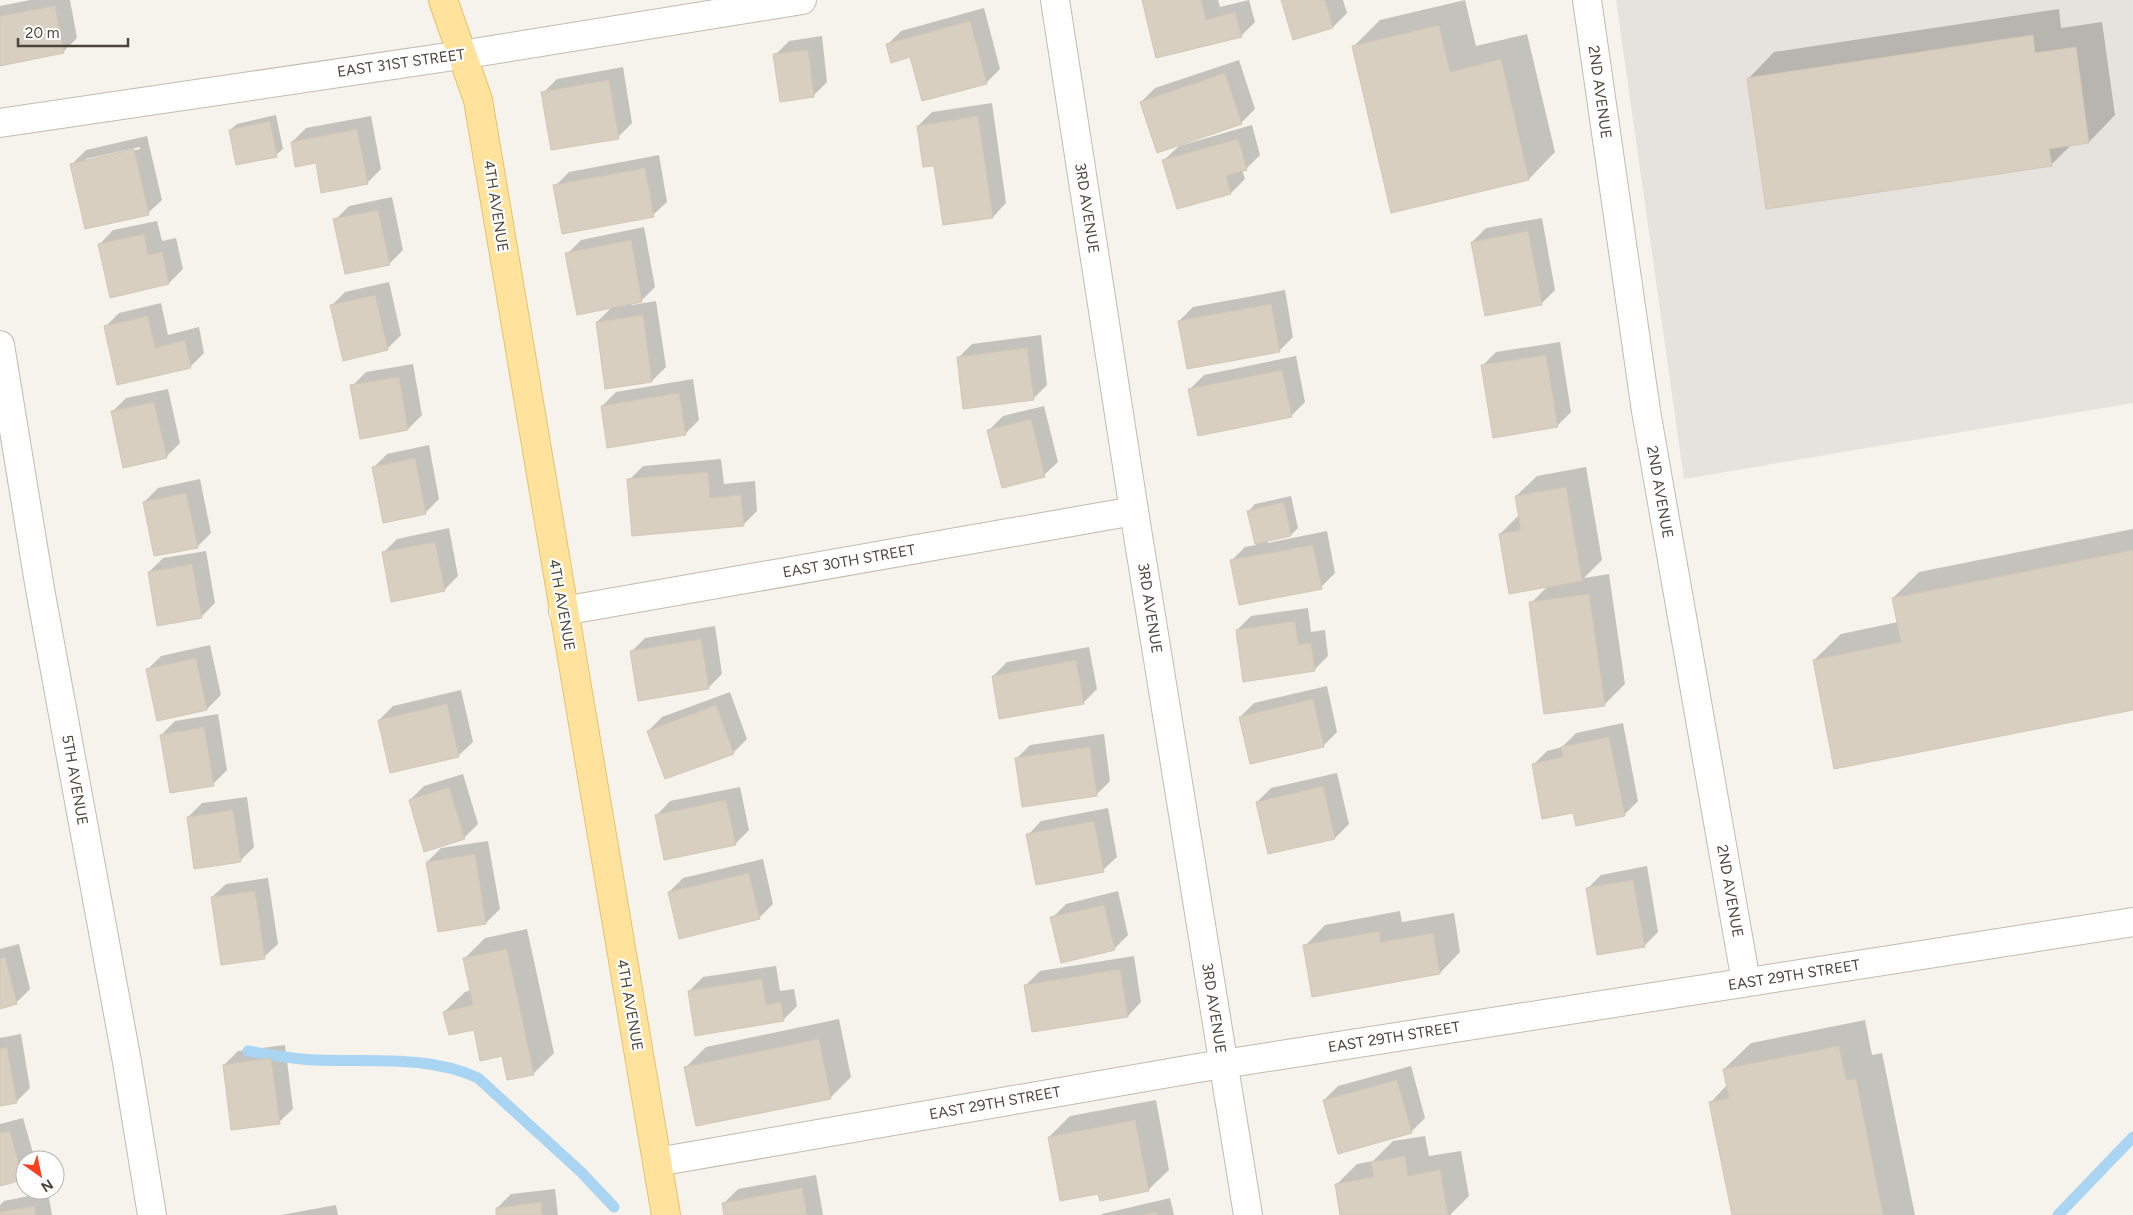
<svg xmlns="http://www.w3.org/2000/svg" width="2133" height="1215" viewBox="0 0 2133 1215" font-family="Figtree,sans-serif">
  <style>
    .industrial { fill: #e6e2dd }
    .shadow { fill: #0003; fill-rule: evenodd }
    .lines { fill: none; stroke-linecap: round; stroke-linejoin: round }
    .stream { stroke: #a9d4f2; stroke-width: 11 }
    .building { fill: #d8cfc1; stroke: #d3c7b4 }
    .minor-casing { stroke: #c2bbae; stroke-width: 30 }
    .major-casing { stroke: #e6c16a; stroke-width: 30 }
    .minor { stroke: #fff; stroke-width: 28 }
    .major { stroke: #ffe39c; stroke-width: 28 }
    .labels { text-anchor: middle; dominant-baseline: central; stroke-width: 4.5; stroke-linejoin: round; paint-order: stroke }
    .street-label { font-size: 15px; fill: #4b4439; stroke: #fff }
  </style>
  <rect width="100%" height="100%" fill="#f6f3ec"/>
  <path class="industrial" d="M1616 0H2133V403L1684 479Z"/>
  <path class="shadow" d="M30 0H70L77 38 63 52 0 64V6Z
    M1143 0H1218L1220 7 1249 0 1255 22 1241 36Z
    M1282 0H1343L1347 13 1333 27Z
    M1465 0 1476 46 1527 34 1555 152 1529 179 1353 47 1380 20Z
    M984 8 1000 69 986 83 911 55 887 45 901 31Z
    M2059 9 2061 28 2102 22 2115 115 2089 142 2072 144 2051 165 1748 79 1774 52Z
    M822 36 827 82 813 96 775 55 789 41Z
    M1239 60 1255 109 1241 123 1141 102 1155 88Z
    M623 67 632 123 618 137 543 93 557 79Z
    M992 103 1006 203 993 217 935 164 918 126 932 112Z
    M276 115 283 149 276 155 230 130 237 124Z
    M371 116 381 169 367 183 317 162 292 142 306 128Z
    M1252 125 1260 155 1246 169 1242 170 1245 179 1231 193 1178 208 1164 160 1179 146Z
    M147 136 162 200 148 213 72 164 86 150ZM140 147V149L86 162V159Z
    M659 155 667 202 653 215 555 186 569 172Z
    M392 197 403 250 389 264 335 220 349 206Z
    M1542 218 1555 290 1541 304 1472 242 1486 228Z
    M157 221 162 241 176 238 183 269 169 283 100 244 113 230Z
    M644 227 655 287 641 301 631 303 632 305 656 301 666 367 652 381 597 322 613 306 567 254 581 240Z
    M389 282 401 335 387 349 331 306 345 292Z
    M1285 290 1293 337 1279 351 1179 321 1193 307Z
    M161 303 168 335 199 327 204 353 191 366 105 327 119 313Z
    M1041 335 1047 385 1033 399 958 358 972 344Z
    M1560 342 1571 412 1557 426 1482 366 1496 352Z
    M1296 356 1305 402 1291 416 1190 389 1204 375Z
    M413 364 422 415 408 429 352 386 366 372Z
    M693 379 699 420 685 434 602 406 616 392Z
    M168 389 180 443 166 457 112 412 126 398Z
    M1044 406 1058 462 1044 475 989 430 1003 416Z
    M429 445 439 499 425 513 373 468 387 454Z
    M721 459 724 484 755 481 757 511 743 525 629 480 643 466Z
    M1586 467 1602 560 1584 578 1609 574 1625 684 1604 705 1531 603 1548 586 1500 534 1519 515 1516 496 1537 476Z
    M200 479 211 533 197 547 144 502 158 488Z
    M1291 496 1298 528 1291 535 1267 540 1268 543 1327 531 1335 573 1321 587 1231 561 1245 547 1256 545 1249 511 1255 504Z
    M449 528 458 576 444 590 383 553 397 539Z
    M2133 529V708L1814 660 1841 634 1898 622 1893 598 1919 572Z
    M206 551 215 603 201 617 149 572 163 558Z
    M1308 608 1311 632 1325 630 1328 656 1314 670 1237 630 1251 616Z
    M715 626 722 674 708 688 631 652 645 638Z
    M210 645 221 695 207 709 158 719 147 670 161 656Z
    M1089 647 1097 689 1083 703 993 676 1007 662Z
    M1327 686 1337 732 1323 746 1240 717 1254 703Z
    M461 690 473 742 459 755 391 771 379 720 393 706Z
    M730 692 747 739 733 753 648 731 662 717Z
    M218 714 227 770 213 784 161 735 175 721Z
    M1623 723 1638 801 1624 815 1574 811 1533 765 1547 751 1562 747 1576 733Z
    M1104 734 1110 781 1096 795 1016 759 1030 745Z
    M1337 773 1349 824 1335 838 1269 853 1257 802 1271 788Z
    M463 774 478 824 464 838 410 800 424 786Z
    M740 787 749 830 735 844 657 815 670 801Z
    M247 797 254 847 240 861 188 817 202 803Z
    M1108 808 1117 857 1103 870 1028 835 1041 821Z
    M488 841 500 909 486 923 427 862 441 848Z
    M763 859 773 904 759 918 669 892 683 878Z
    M1647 866 1658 932 1644 946 1587 889 1601 875Z
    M268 878 278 944 264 957 212 897 226 884Z
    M1118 891 1128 935 1114 949 1052 918 1066 904Z
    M1400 911 1402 922 1454 913 1460 952 1440 973 1313 995 1305 946 1325 925Z
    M527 929 554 1053 533 1074 503 1055 475 1028 444 1012 465 992 471 990 465 958 485 938Z
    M19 944 30 989 16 1003 0 1007V949Z
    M1134 956 1141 1002 1128 1016 1026 985 1040 971Z
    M776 966 780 991 794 989 797 1006 783 1020 689 991 703 977Z
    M839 1019 851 1077 830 1098 685 1068 706 1047Z
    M1865 1020 1872 1055 1882 1053 1915 1215H1733L1711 1102 1727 1085 1724 1069 1751 1043Z
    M21 1034 30 1088 16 1102 0 1105V1038Z
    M285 1045 293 1109 279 1122 224 1065 238 1051Z
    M1411 1066 1425 1118 1411 1132 1324 1100 1338 1086Z
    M1156 1100 1169 1170 1148 1190 1099 1192 1049 1137 1070 1116Z
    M23 1118 35 1160H25V1176L22 1179 0 1185V1124Z
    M1425 1136 1429 1156 1461 1151 1469 1196 1450 1215H1341L1336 1185 1357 1164 1373 1161 1393 1141Z
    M816 1175 823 1215H726L724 1203 738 1189Z
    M555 1189 558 1215H498L497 1208 511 1194Z
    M48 1192 52 1215H0V1205L4 1201Z
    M1170 1198 1174 1215H1102V1214Z
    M336 1205 338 1215H281Z"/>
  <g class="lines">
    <path class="stream" d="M248 1051C270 1055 294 1059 316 1060 369 1062 429 1055 478 1078L581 1172 614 1207
      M2058 1215 2133 1137"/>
  </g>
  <path class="building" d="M1142 0H1201L1206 20 1235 12 1242 37 1156 58Z
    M1281 0H1325L1333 28 1293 40Z
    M55 6 64 53 0 66V16Z
    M970 21 987 84 922 101 910 57 891 63 886 44Z
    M1439 25 1450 72 1501 59 1529 180 1391 213 1352 46Z
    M2033 35 2035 53 2076 47 2089 143 2049 149 2052 166 1766 209 1747 78Z
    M808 50 814 97 780 102 773 54Z
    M1225 73 1242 124 1157 153 1140 102Z
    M609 80 619 139 551 150 541 92Z
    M978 116 993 218 943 225 934 166 923 167 917 126Z
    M270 121 277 157 236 165 229 130Z
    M357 129 368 184 321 193 316 163 295 167 291 142Z
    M1238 139 1247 170 1226 176 1231 194 1177 209 1162 160Z
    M134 149 149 215 85 229 70 164Z
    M645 168 654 217 562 234 553 185Z
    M378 210 390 265 345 274 333 219Z
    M1528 231 1542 305 1485 316 1471 242Z
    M144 234 148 255 162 252 169 284 110 298 98 244Z
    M631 240 642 302 577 315 565 253Z
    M375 295 388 350 343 361 330 305Z
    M1271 304 1280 352 1187 369 1178 321Z
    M643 315 652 382 605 389 596 322Z
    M148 316 155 348 185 340 191 368 117 385 104 326Z
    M1027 348 1034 400 963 409 957 357Z
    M1546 355 1558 427 1493 438 1481 365Z
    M1282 370 1292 417 1198 436 1188 389Z
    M399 377 408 430 360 439 350 385Z
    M679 393 686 435 607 448 601 406Z
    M154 402 167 458 123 468 111 411Z
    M1031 419 1045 477 1002 488 987 430Z
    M415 458 426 514 383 523 372 467Z
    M708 472 710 498 741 495 744 526 632 536 627 479Z
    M1566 487 1582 581 1509 594 1499 534 1521 530 1515 496Z
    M186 493 198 548 154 556 143 502Z
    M1284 502 1291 536 1255 544 1247 511Z
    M435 542 445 591 391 602 382 552Z
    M1313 545 1322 589 1239 605 1230 560Z
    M2133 550V710L1834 769 1813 660 1901 642 1892 598Z
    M192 564 202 618 157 626 148 572Z
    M1589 594 1605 706 1544 714 1529 602Z
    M1295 621 1298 645 1311 643 1315 671 1243 682 1236 630Z
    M701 639 709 689 638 701 630 651Z
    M196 658 207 710 157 721 146 669Z
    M1076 660 1084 704 999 719 992 676Z
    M1313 699 1324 747 1250 764 1239 717Z
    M447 704 459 757 390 773 378 720Z
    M716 705 734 754 665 779 647 731Z
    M204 727 214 786 170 793 160 735Z
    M1609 737 1625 816 1576 826 1573 813 1542 819 1532 764 1563 757 1561 747Z
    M1090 747 1097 796 1022 807 1015 758Z
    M1323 786 1335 839 1268 854 1256 802Z
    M449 787 465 839 424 852 409 800Z
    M726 800 736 845 664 860 655 815Z
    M233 810 241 862 194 869 187 817Z
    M1094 821 1104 872 1036 885 1026 834Z
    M475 854 486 924 438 932 426 862Z
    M749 873 760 919 679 939 668 892Z
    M1633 880 1645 947 1597 955 1586 888Z
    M255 891 265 959 221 965 211 897Z
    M1104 905 1115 950 1061 963 1050 917Z
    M1379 931 1381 942 1433 933 1440 974 1312 997 1303 945Z
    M507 949 534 1075 507 1080 502 1056 480 1061 474 1030 449 1035 443 1012 473 1005 463 958Z
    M5 957 17 1004 0 1009V959Z
    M1120 969 1128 1017 1032 1032 1024 985Z
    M762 979 766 1005 781 1002 784 1021 695 1036 688 991Z
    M819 1039 831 1099 696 1126 684 1067Z
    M1839 1046 1846 1080 1856 1079 1883 1215H1732L1709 1102 1729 1098 1723 1069Z
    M7 1047 17 1103 0 1106V1049Z
    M271 1058 280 1124 231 1130 223 1065Z
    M1397 1080 1412 1133 1338 1154 1323 1100Z
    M1135 1120 1149 1191 1100 1201 1098 1194 1060 1201 1048 1137Z
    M10 1131 23 1180 0 1186V1133Z
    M1405 1156 1408 1176 1440 1170 1448 1215H1340L1335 1184 1374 1177 1371 1162Z
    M802 1188 807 1215H724L722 1203Z
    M541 1202 542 1215H496V1208Z
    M34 1206 36 1215H0V1212Z
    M1157 1212V1215H1142Z"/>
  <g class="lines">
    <defs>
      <path id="minor" d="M1055 0 1134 511 1248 1215
        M1587 0 1646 411 1746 982
        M0 123 461 55 802 0
        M0 345 40 589 127 1062 152 1215
        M563 611 1134 511
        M657 1162 1198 1068 2133 922"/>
      <path id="major" d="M443 0 478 100 666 1215"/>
    </defs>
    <use href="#minor" class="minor-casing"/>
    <use href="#major" class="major-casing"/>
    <use href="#minor" class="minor"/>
    <use href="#major" class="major"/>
  </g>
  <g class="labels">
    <g class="street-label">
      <text transform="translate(401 63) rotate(-8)">EAST 31ST STREET</text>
      <text transform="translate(1600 92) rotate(82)">2ND AVENUE</text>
      <text transform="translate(496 206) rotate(81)">4TH AVENUE</text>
      <text transform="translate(1087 208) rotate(81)">3RD AVENUE</text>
      <text transform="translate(1660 492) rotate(80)">2ND AVENUE</text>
      <text transform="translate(849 561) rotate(-10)">EAST 30TH STREET</text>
      <text transform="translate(562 605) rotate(80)">4TH AVENUE</text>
      <text transform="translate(1150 608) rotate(81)">3RD AVENUE</text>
      <text transform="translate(75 780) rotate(80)">5TH AVENUE</text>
      <text transform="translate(1730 891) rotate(80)">2ND AVENUE</text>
      <text transform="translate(1794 975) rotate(-9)">EAST 29TH STREET</text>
      <text transform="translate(630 1005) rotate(80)">4TH AVENUE</text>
      <text transform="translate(1214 1008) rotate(81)">3RD AVENUE</text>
      <text transform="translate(1394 1037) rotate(-9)">EAST 29TH STREET</text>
      <text transform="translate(995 1103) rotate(-10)">EAST 29TH STREET</text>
    </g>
  </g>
  <g transform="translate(40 1175) rotate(147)"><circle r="24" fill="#ffffff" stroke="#b7b4b0"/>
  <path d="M0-4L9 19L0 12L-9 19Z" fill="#fc3f1d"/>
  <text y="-8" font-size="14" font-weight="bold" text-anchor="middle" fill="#4b4439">N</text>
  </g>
  <path d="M18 38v8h110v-8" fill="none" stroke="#4b4439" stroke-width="2.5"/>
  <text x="25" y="38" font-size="15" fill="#4b4439" stroke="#ffffff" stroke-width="4" paint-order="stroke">20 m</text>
</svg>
